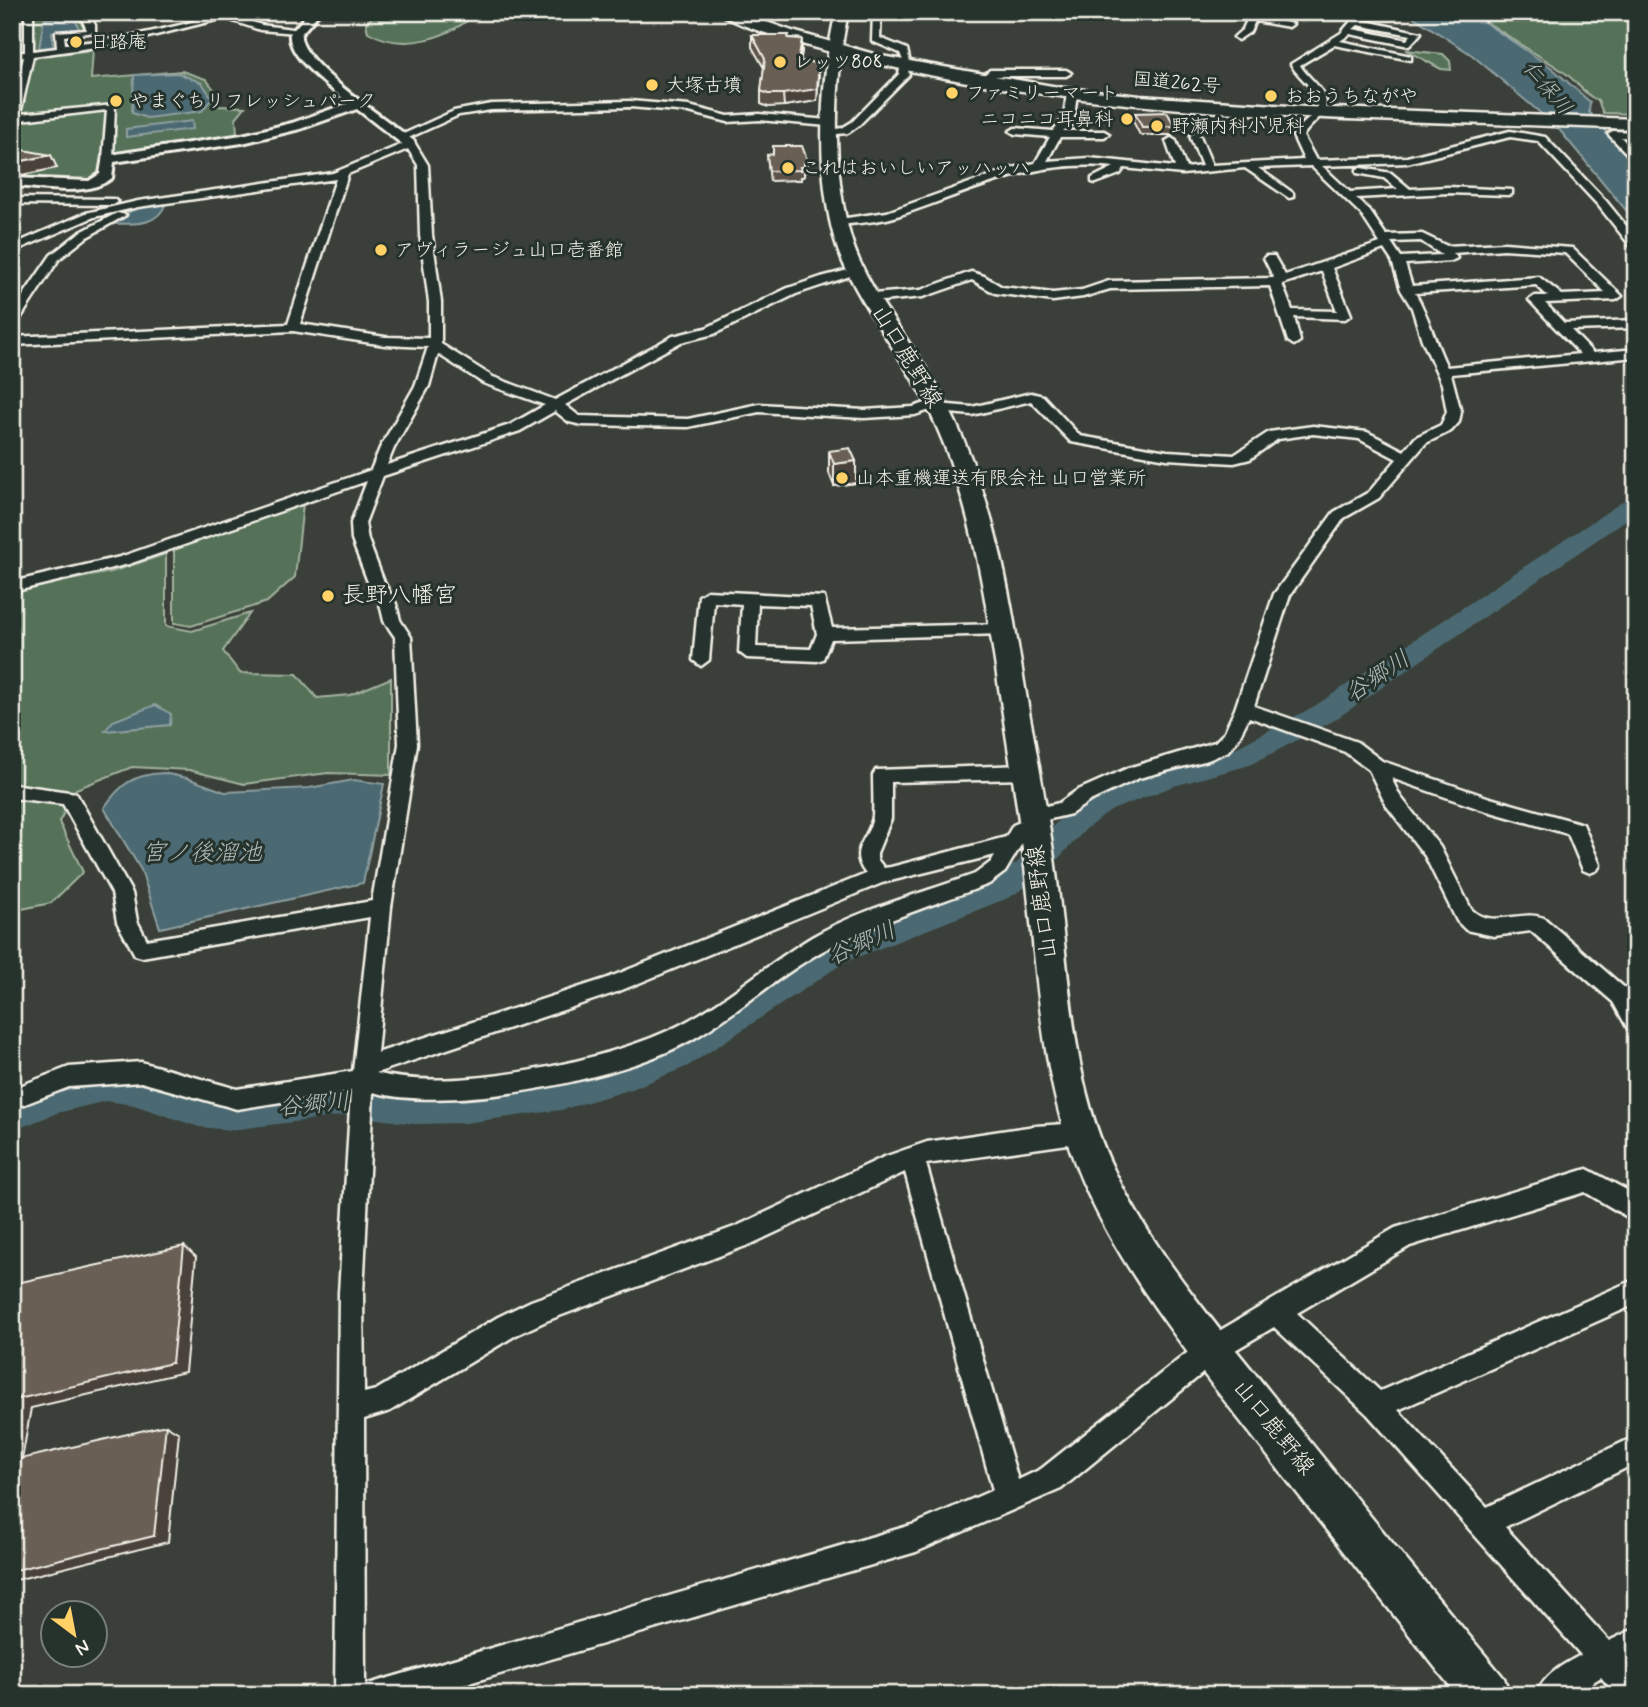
<svg xmlns="http://www.w3.org/2000/svg" width="1648" height="1707" viewBox="0 0 1648 1707" font-family="Mynerve,'Klee One',sans-serif">
  <style>
    .green { fill: #557259; stroke: #a4b2a0; stroke-width: 2 }
    .water { fill: #4b6972; stroke: #8f9fa1; stroke-width: 2 }
    .lines { fill: none; stroke-linecap: round; stroke-linejoin: round }
    .river { fill: #4b6972; fill-rule: evenodd }
    .minor-casing { stroke: #f4f1e8; stroke-width: 5 }
    .tertiary-casing { stroke: #f4f1e8; stroke-width: 6 }
    .primary-casing { stroke: #f4f1e8; stroke-width: 5 }
    .trunk-casing { stroke: #f4f1e8; stroke-width: 5 }
    .minor { fill: #26332d; fill-rule: evenodd }
    .tertiary { fill: #26332d; fill-rule: evenodd }
    .primary { fill: #26332d; fill-rule: evenodd }
    .trunk { fill: #26332d; fill-rule: evenodd }
    .wall { fill: #5a5148; stroke: #f4f1e8; stroke-width: 2 }
    .shaded-wall { fill: #4a423b; stroke: #f4f1e8; stroke-width: 2 }
    .building { fill: #695e54; stroke: #f4f1e8; stroke-width: 2 }
    .poi-dot { fill: #ffd166; stroke: #26332d; stroke-width: 2.5 }
    .labels { text-anchor: middle; dominant-baseline: central; stroke-width: 6; stroke-linejoin: round; paint-order: stroke }
    .far-poi-label { font-size: 19px; fill: #f4f1e8; stroke: #26332d; text-anchor: start }
    .far-street-label { font-size: 19px; fill: #f4f1e8; stroke: #26332d }
    .far-water-label { font-size: 21px; font-style: italic; fill: #b0bbb9; stroke: #26332d }
    .street-label { font-size: 23px; fill: #f4f1e8; stroke: #26332d }
    .poi-label { font-size: 23px; fill: #f4f1e8; stroke: #26332d; text-anchor: start }
    .water-label { font-size: 24px; font-style: italic; fill: #b0bbb9; stroke: #26332d }
  </style>
  <rect width="100%" height="100%" fill="#3a4039"/>
  <filter id="ink" filterUnits="userSpaceOnUse"><feTurbulence type="fractalNoise" baseFrequency=".0143" numOctaves="2"/><feDisplacementMap in="SourceGraphic" scale="14" xChannelSelector="R" yChannelSelector="G"/><feConvolveMatrix kernelMatrix="1 2 1 2 8 2 1 2 1" color-interpolation-filters="sRGB"/></filter>
  <g filter="url(#ink)">
    <path class="green" d="M12 12H75L85 29 56 33 60 54 93 50 91 79 182 71 206 79 220 97 218 106 245 107 236 118 237 136 102 157 100 176C75 192 41 176 12 180Z
      M364 12H478C449 38 404 53 368 32L366 23 374 15Z
      M1466 12H1636V114L1603 113 1598 101C1583 94 1578 82 1565 73 1552 63 1537 55 1523 46 1501 32 1491 23 1466 12Z
      M1406 50 1443 54 1450 61 1451 70 1441 69Z
      M303 504 295 577 267 602 191 626 174 623V549Z
      M166 554V626L192 631 250 613 223 651 240 673 297 674 317 698 350 695 391 678V775L328 773 244 784 189 770 132 767 76 789 59 822 83 872 51 903 12 911V591L111 572Z"/>
    <path class="water" d="M1406 12H1459L1484 22 1552 68 1590 102 1589 112 1636 165V218L1625 209 1557 127 1472 55Z
      M74 16 79 29 52 32 53 47 39 48 44 19Z
      M178 73 202 83 212 98 202 111 147 118 132 113 134 75Z
      M192 121 193 129 126 137V129Z
      M166 203C157 228 132 223 110 224L138 207Z
      M155 705 171 714 170 725 105 731 113 721Z
      M163 773 187 778 225 792 309 788 354 780 384 784 363 883 160 928 141 870 104 808C121 783 133 775 163 773Z"/>
    <g class="lines">
      <path class="river" d="M1636 496V513L1333 721 1250 765 1174 786 1112 810 1087 828 1039 879 1008 898 845 962 688 1066 632 1089 561 1110 465 1123 415 1124 348 1115 231 1130 199 1127 134 1105 106 1101 57 1113 12 1131V1099L54 1082 106 1071 134 1073 199 1095 231 1098 348 1083 415 1092 465 1091 561 1078 617 1063 664 1044 823 944 986 880 1017 863 1067 812 1092 794 1157 770 1232 750 1313 707 1628 498Z"/>
      <defs>
        <path id="minor" d="M25 12H33V51L57 48 56 32 87 30 79 12H87L95 25V32L64 36 65 44C102 42 139 35 176 26 199 21 216 12 238 12L233 15 261 25 301 30 297 33 260 30 224 18 124 43 33 56 20 114 115 105 113 159 108 162 103 159 107 110 12 121V105L24 57 12 59V53L25 52Z
          M873 12H881L880 38 907 49 910 63H904L900 53 872 41Z
          M1212 12 1252 15 1293 24 1289 27 1255 21 1250 32 1238 40 1234 37 1243 29 1247 20 1216 15Z
          M1359 12H1368L1361 20 1421 33 1409 46 1350 34 1340 41 1411 56V60L1334 45 1300 65C1308 80 1336 94 1322 114 1316 122 1308 127 1303 136L1316 160 1407 157 1510 131 1545 137 1606 201 1636 238V249L1632 248 1598 205 1538 141 1510 137 1407 163 1322 166 1350 192 1398 189 1384 178 1357 173V169L1361 168 1391 173 1410 189 1448 187 1512 190V194L1508 195 1448 193 1356 198 1369 210 1386 235 1422 234 1447 246 1504 243 1572 248 1622 296 1616 300 1545 303 1564 323 1636 320V328L1571 330 1593 353 1636 349V357L1451 374 1461 412 1459 422 1451 431 1426 443 1379 498 1344 518 1290 595 1254 706 1357 742 1382 761 1490 798 1583 824 1600 865 1597 870 1590 873 1583 870 1568 834 1480 809 1391 778 1400 796 1440 847 1471 909C1492 930 1518 909 1544 918L1627 990 1636 1003V1031L1628 1029 1613 1002 1531 931 1494 936 1466 930 1457 921 1425 856 1386 805 1369 770 1345 752 1249 717 1237 741 1227 752 1208 760 1139 778 1090 801 1071 814 1042 821 1041 829 1027 835 1005 872 989 884C936 904 881 921 830 947 784 971 743 1009 698 1036 629 1079 451 1114 373 1092L363 1293 364 1393 376 1390 498 1317 531 1301 737 1226 884 1157 927 1142 1035 1126 1081 1123 1089 1127 1092 1134 1089 1141 926 1164 1018 1480 1041 1469 1202 1341 1395 1228 1587 1169 1636 1195V1222L1585 1192 1410 1246 1297 1313 1380 1391 1636 1279V1304L1398 1410 1487 1507 1636 1436V1463L1505 1527 1609 1641 1636 1628V1659L1628 1663 1636 1671V1695H1616L1601 1677 1573 1695H1536C1545 1674 1562 1665 1581 1655L1368 1415 1274 1327 1220 1359 1061 1489 916 1552 428 1695H335L339 1293 351 1091 237 1109 141 1082 69 1087 12 1109V1089L69 1067 141 1062 237 1089 353 1071 370 917 142 957 135 955 117 922 112 893 63 804 12 798V784L76 793 132 893 137 921 147 940 372 901 399 744 395 637 384 621 380 604 368 582 352 540 351 523 367 481 129 564 12 592V582L120 557 371 470 380 448 415 386 428 347 385 345 293 331 12 345V337L288 324 336 179 138 207 94 217 12 252V245L86 213 138 201 333 173 410 141 414 142 428 165 432 235 441 302V344L493 377 555 400 673 336 706 328 788 288 821 277 856 268 862 272 796 294 714 334 681 342 565 405 579 416 688 419 759 404 864 410 913 407 926 403 972 407 1031 393 1043 396 1080 436 1167 451 1234 455 1269 432 1313 426 1367 432 1404 451 1416 437 1441 425 1447 412 1442 384 1422 340 1412 308 1401 290 1392 261 1384 249 1332 268 1351 315 1345 319 1294 317 1300 341 1294 345 1288 341 1270 286 1110 289 1083 297 1053 301 995 293 972 280 923 297 872 302 866 298 872 294 921 290 971 272 984 276 1002 287 1053 293 1082 290 1109 281 1274 278 1264 258 1266 256H1274L1285 275 1380 243 1361 214 1311 166 1258 168 1293 193V197L1289 198 1245 168 1182 174 1124 168 1120 174 1096 183 1092 182V178L1114 167C1029 158 971 193 894 217 877 222 857 223 840 225L834 222 840 219 887 212 1009 169 1035 163 1050 137 1015 134 1010 131 1015 128 1053 131 1059 123 1063 122 1067 94 1072 91 1077 94 1073 124 1063 131H1104L1109 134 1104 137H1060L1047 161 1089 158 1175 167 1166 141 1171 138 1176 141 1186 168 1202 166 1190 136 1195 133 1200 136 1212 165 1304 160 1293 136C1298 125 1309 121 1315 111 1325 93 1297 78 1291 64L1341 33ZM1358 25 1411 35 1407 40 1353 29ZM408 149 418 165 420 235 429 302V338L385 337 300 324 348 174ZM1421 241 1442 255 1401 257 1391 242ZM1504 249 1565 253 1606 293 1562 295 1539 277 1412 286 1405 264 1451 261 1457 258 1453 253ZM1322 271 1337 311 1292 310 1282 284ZM1536 285 1548 296H1535L1529 300 1580 354 1447 367C1435 343 1429 316 1415 293ZM438 354 483 383 545 405 510 425 387 465 394 448 429 386ZM1031 401 1071 442 1167 459 1234 463 1250 459 1278 439 1313 434 1359 439 1397 459 1369 492 1334 512 1274 594 1235 709 1224 733 1215 742 1128 768 1076 791 1059 803 1025 811 1023 816 1025 820 1013 825 1006 837 891 867 884 868 877 859V853L891 819V782L1026 779 1032 777 1035 772 1032 767 1026 765 876 770 873 775C873 788 874 802 873 816 870 840 846 849 866 874L605 979 377 1053 391 907 417 744 411 637 400 620 396 604 384 582 368 540 365 523 383 476 520 431 555 411 569 422 582 425 688 427 759 412 864 418 915 415 927 411 972 415ZM995 855 991 862 975 874C923 893 860 909 812 937 767 964 727 1001 680 1025 611 1061 451 1094 376 1073L617 992 882 883ZM905 1172 993 1490 915 1524 365 1685 364 1419 390 1411 516 1335 546 1321 751 1244Z
          M901 64H907L909 75 858 126 848 133 825 135V131L842 128 852 122 899 74Z
          M990 70H1066L1071 73 1066 76H993L990 79H984V75Z
          M630 101 689 106 728 116 759 114 828 120 833 123 828 126 759 120 728 122 689 112 630 107 491 110 459 115 406 139 397 137 454 111 491 104Z
          M1613 131 1636 132V138L1621 137 1636 154V163L1610 136 1608 134Z
          M12 198 113 199 118 202 113 205 12 204Z
          M117 213 126 215 87 237 59 259 16 325 12 326V312L51 255 79 233Z
          M707 591 824 597 832 628 1003 624 1011 629 1003 634 831 639 823 659 817 661 747 658 739 652 742 604 714 602 709 660 701 666 693 660 699 596ZM758 604 811 606 817 634 811 649 756 647Z"/>
        <path id="tertiary" d="M309 12H320L301 34C297 63 391 122 414 141V147H406L357 109 300 129 242 143 114 162 112 178C87 198 43 187 12 186V178L89 181 100 174 103 156 242 135 292 123 349 103C332 89 287 57 290 34Z"/>
        <path id="primary" d="M836 12H848C833 83 830 193 859 260 877 300 904 334 927 370 959 420 980 476 995 533 1010 589 1018 648 1028 706 1039 767 1051 828 1058 889 1070 983 1072 1084 1114 1170 1153 1251 1213 1321 1269 1391 1346 1487 1425 1583 1504 1678L1510 1695H1457C1388 1607 1318 1520 1249 1432 1190 1356 1129 1281 1088 1194 1042 1096 1039 990 1027 885 1021 824 1010 762 1001 701 990 630 981 560 960 491 948 450 931 409 908 372 886 335 859 301 842 260 814 193 819 82 836 12Z"/>
        <path id="trunk" d="M719 12H739L792 31 881 56 1058 87 1140 96 1305 107 1636 119V129C1364 118 1087 122 823 50 799 43 736 27 719 12Z"/>
      </defs>
      <use href="#minor" class="minor-casing"/>
      <use href="#tertiary" class="tertiary-casing"/>
      <use href="#primary" class="primary-casing"/>
      <use href="#trunk" class="trunk-casing"/>
      <use href="#minor" class="minor"/>
      <use href="#tertiary" class="tertiary"/>
      <use href="#primary" class="primary"/>
      <use href="#trunk" class="trunk"/>
    </g>
    <path class="wall" d="M752 35 802 39V51L800 62 819 75 817 101 784 106 768 107 761 104V91L764 68 752 47Z
      M1135 113 1175 126 1173 135H1140L1133 121Z
      M767 155 808 162V172H804V177H801V180L770 181Z
      M829 451 856 483 834 486 829 473Z"/>
    <path class="shaded-wall" d="M802 39V51L798 74V61Z
      M819 63 817 101 784 106 783 94Z
      M51 155 57 168 12 177V163Z
      M856 461V483L834 486V464Z
      M184 1246 196 1257 185 1372 31 1408 20 1471 12 1468V1411L14 1400Z
      M166 1425 179 1433 168 1542 12 1581V1571Z"/>
    <path class="building" d="M752 35H789L788 38 802 39 798 61 819 63 817 89 783 94H768L761 91 765 59Z
      M1167 112 1175 126 1142 127 1135 113Z
      M773 146H802L808 162H804V167H800L801 170 769 171 767 155 773 154Z
      M12 148 51 155 12 163Z
      M850 448 856 461 834 464 829 451Z
      M184 1246 172 1363 14 1400 12 1411V1284Z
      M166 1425 154 1536 12 1571V1461Z"/>
  </g>
  <g class="poi-dot">
    <circle cx="76" cy="42" r="7"/>
    <circle cx="780" cy="62" r="7"/>
    <circle cx="652" cy="85" r="7"/>
    <circle cx="952" cy="93" r="7"/>
    <circle cx="1271" cy="96" r="7"/>
    <circle cx="116" cy="101" r="7"/>
    <circle cx="1127" cy="119" r="7"/>
    <circle cx="1157" cy="126" r="7"/>
    <circle cx="788" cy="168" r="7"/>
    <circle cx="381" cy="250" r="7"/>
    <circle cx="842" cy="478" r="7"/>
    <circle cx="328" cy="596" r="7"/>
  </g>
  <g class="labels">
    <g class="far-poi-label">
      <text x="90" y="42">日路庵</text>
      <text x="794" y="62">レッツ808</text>
      <text x="666" y="85">大塚古墳</text>
      <text x="966" y="93">ファミリーマート</text>
      <text x="1285" y="96">おおうちながや</text>
      <text x="130" y="101">やまぐちリフレッシュパーク</text>
      <text x="1113" y="119" text-anchor="end">ニコニコ耳鼻科</text>
      <text x="1171" y="126">野瀬内科小児科</text>
      <text x="802" y="168">これはおいしいアッハッハ</text>
      <text x="395" y="250">アヴィラージュ山口壱番館</text>
      <text x="856" y="478">山本重機運送有限会社 山口営業所</text>
    </g>
    <g class="far-street-label">
      <text transform="translate(1177 83) rotate(5)">国道262号</text>
    </g>
    <g class="far-water-label">
      <text transform="translate(1547 88) rotate(50)">仁保川</text>
    </g>
    <g class="street-label">
      <text transform="translate(906 357) rotate(59)">山口鹿野線</text>
      <text transform="translate(1043 902) rotate(-97)">山口鹿野線</text>
      <text transform="translate(1273 1428) rotate(51)">山口鹿野線</text>
    </g>
    <g class="poi-label">
      <text x="342" y="596">長野八幡宮</text>
    </g>
    <g class="water-label">
      <text transform="translate(1378 677) rotate(-34)">谷郷川</text>
      <text x="202" y="853">宮ノ後溜池</text>
      <text transform="translate(862 944) rotate(-24)">谷郷川</text>
      <text transform="translate(314 1105) rotate(-5)">谷郷川</text>
    </g>
  </g>
  <rect width="1648" height="1707" fill="none" stroke="#26332d" stroke-width="42"/>
  <rect x="21" y="21" width="1606" height="1665" fill="none" stroke="#f4f1e8" stroke-width="2.5" filter="url(#ink)"/>
  <g transform="translate(74 1634) rotate(148)"><circle r="33" fill="#26332d" stroke="#787f78" stroke-width="2"/>
  <path d="M0-5L12 26L0 18L-12 26Z" fill="#ffd166"/>
  <text y="-10" font-size="19" font-weight="bold" text-anchor="middle" fill="#f4f1e8">N</text>
  </g>
</svg>
